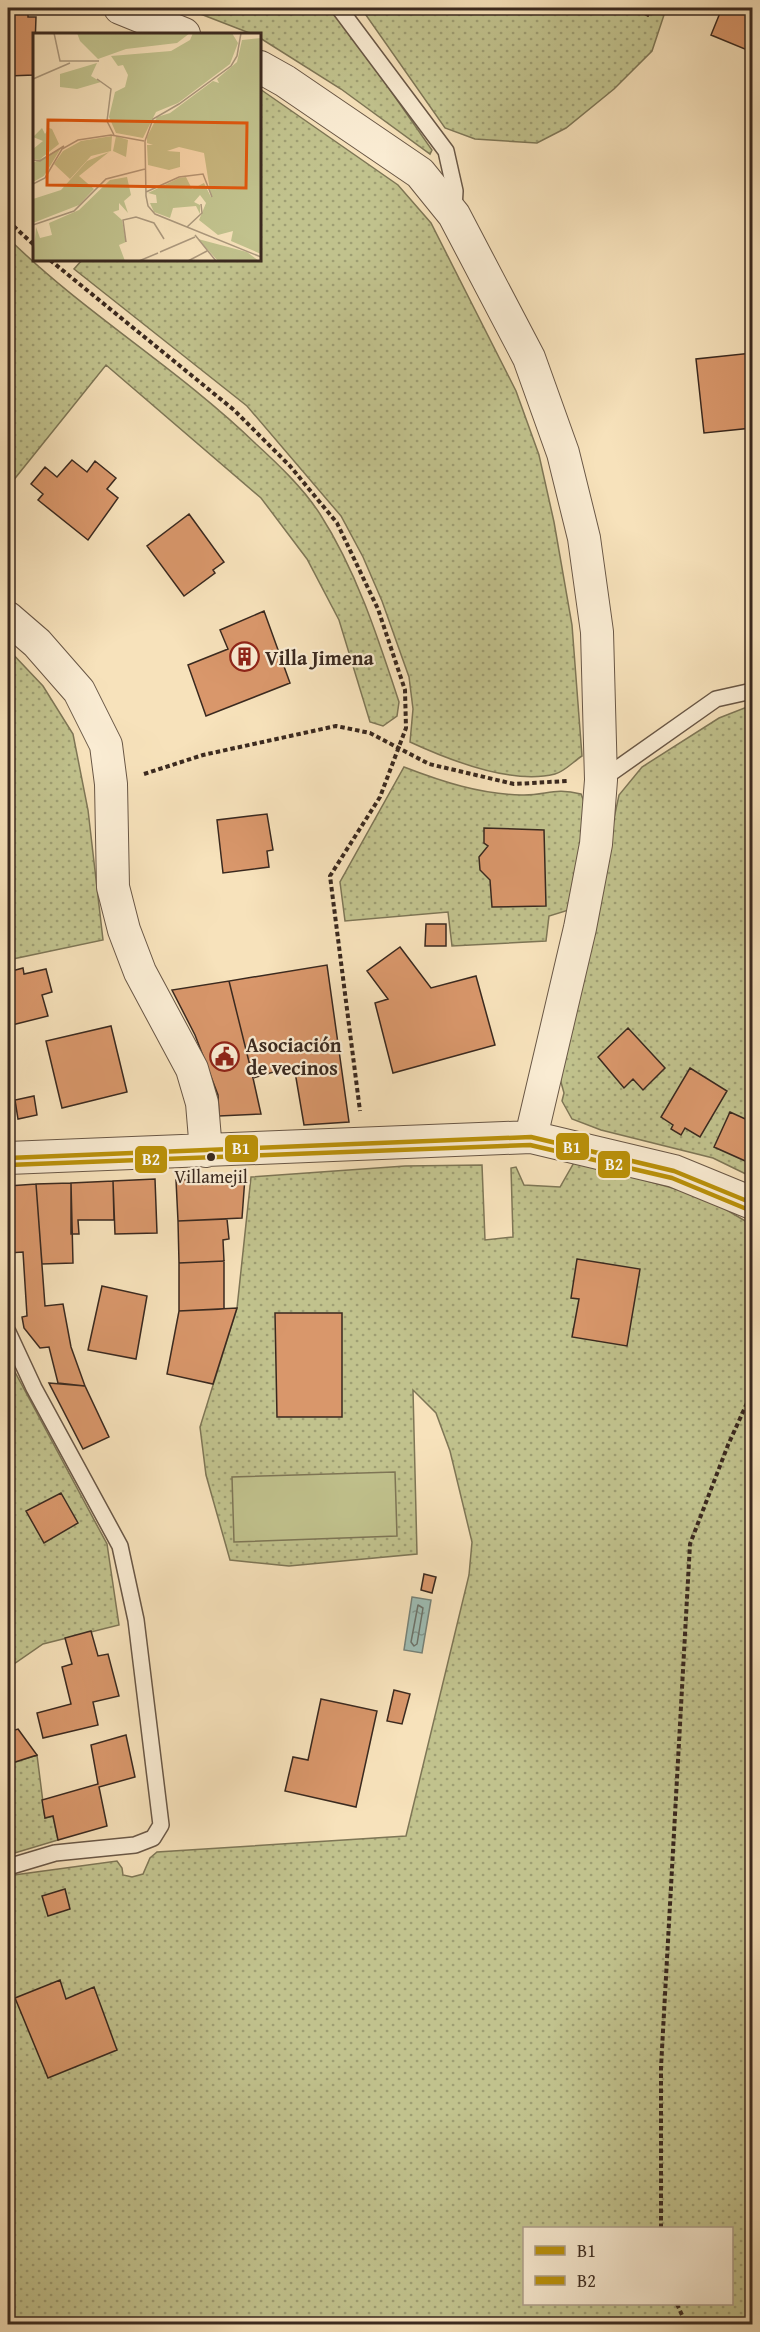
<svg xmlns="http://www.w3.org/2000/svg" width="760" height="2332" viewBox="0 0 760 2332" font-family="'Gentium Book Plus',serif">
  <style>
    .grass { fill: url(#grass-dots); stroke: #7e7656; stroke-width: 1.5; fill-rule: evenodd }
    .park { fill: #c1c28d; stroke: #7e7656; stroke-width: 1.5 }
    .water { fill: url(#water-ripples); stroke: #768278; stroke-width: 1.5 }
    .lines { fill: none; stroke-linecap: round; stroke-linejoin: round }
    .shore { stroke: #6c736a; stroke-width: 1.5 }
    .building { fill: #d9976b; stroke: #3a291f; stroke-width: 1.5 }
    .service-casing { stroke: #695746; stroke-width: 18 }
    .minor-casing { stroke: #695746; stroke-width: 34 }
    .path { stroke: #3a291f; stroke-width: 4; stroke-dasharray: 4.5 3; stroke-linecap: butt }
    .service { stroke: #faecd3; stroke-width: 15 }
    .minor { stroke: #faecd3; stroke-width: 32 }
    .bus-1-casing { stroke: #faecd3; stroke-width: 9 }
    .bus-2-casing { stroke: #faecd3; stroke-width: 9 }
    .bus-1 { stroke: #ba9109; stroke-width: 4.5 }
    .bus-2 { stroke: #ba9109; stroke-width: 4.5 }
    .bus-dot { fill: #3a291f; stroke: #faecd3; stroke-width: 2 }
    .labels { text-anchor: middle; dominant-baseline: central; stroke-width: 4.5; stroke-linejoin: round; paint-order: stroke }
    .bus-label { font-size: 18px; fill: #3a291f; stroke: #faecd3 }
    .poi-label { font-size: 20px; font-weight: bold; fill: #3a291f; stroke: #faecd3; text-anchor: start }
    .inset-road { fill: none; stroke: #ab987d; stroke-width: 1.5 }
    .view { fill: #df570d; fill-opacity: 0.15; stroke: #df570d; stroke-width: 3 }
    .inset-edge { fill: none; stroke: #3a291f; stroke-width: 3 }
    .line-badge { stroke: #faecd3; stroke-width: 2 }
    .badge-label { font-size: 16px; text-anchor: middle; font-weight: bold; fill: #fff }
  </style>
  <defs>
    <pattern id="grass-dots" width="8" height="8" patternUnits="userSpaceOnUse" patternTransform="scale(1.5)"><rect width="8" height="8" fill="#c1c28d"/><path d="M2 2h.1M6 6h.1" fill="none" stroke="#9e9e73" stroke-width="1.8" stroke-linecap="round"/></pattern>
    <pattern id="water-ripples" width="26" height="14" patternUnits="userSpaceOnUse" patternTransform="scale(1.5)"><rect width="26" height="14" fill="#9ebdb4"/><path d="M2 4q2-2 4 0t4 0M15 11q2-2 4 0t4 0" fill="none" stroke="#829a92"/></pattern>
  </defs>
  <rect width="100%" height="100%" fill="#f7e2bb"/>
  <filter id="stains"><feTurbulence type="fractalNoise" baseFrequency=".00333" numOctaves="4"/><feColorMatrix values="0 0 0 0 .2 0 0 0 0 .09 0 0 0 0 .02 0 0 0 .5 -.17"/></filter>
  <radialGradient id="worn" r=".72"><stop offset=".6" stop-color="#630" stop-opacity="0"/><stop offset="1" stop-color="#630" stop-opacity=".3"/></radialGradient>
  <path class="grass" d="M185 8H333L432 150 430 154 341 89 260 38V34H252Z
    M361 8H632L648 16 653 8 666 9 652 51 614 89 566 128 537 143 475 139 445 128Z
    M260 89 398 185 431 223 516 391 539 455 554 522 572 625 582 756C574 761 564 772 555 774 512 785 449 760 410 742L413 709 409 677 382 601 363 557 341 516 247 406 74 269 82 260H260Z
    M8 238C84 313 179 369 256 444 279 465 303 488 320 514 357 572 378 638 399 702L397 716 383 726 370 722 339 620 307 559 261 498 106 365 8 487Z
    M8 649 43 686 73 734 88 810 103 940 8 960Z
    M752 705V1177L713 1158 601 1130 572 1119 562 1101 564 1093 559 1075 619 795 642 767 719 718Z
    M404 767C443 782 480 794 521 795 546 796 553 787 581 794L588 812 572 909 549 916 546 941 452 946 448 912 345 921 340 882Z
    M575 1161 705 1197 752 1225V2324H8V1879L14 1875 117 1861 122 1868 123 1875 132 1877 143 1874 150 1858 157 1852 406 1836 469 1575 472 1542 450 1451 436 1413 413 1390 417 1554 289 1566 230 1560 206 1475 200 1427 237 1308 251 1177 405 1166 482 1165 485 1240 513 1237 511 1168 516 1167 524 1185 560 1187ZM524 2228H732V2304H524Z
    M8 1359 107 1544 119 1625 43 1644 8 1668Z
    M37 1755 45 1818 53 1816 58 1840 8 1855V1762L9 1764Z"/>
  <path class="park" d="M395 1472 397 1536 234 1542 232 1477Z"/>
  <path class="water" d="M412 1597 431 1600 422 1653 404 1650Z"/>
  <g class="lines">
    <path class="shore" d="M418 1605 423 1608 417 1644 414 1646 411 1642Z"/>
  </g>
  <path class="building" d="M8 8H28V17H36L34 75 8 76Z
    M632 8H653L648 16Z
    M722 8H752V52L711 35Z
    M752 353V428L704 433 696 359Z
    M72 460 87 472 95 461 116 478 107 489 118 498 88 540 38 500 43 494 31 484 45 467 57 477Z
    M189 514 224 562 213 570 215 573 184 596 147 546Z
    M264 611 290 683 206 716 188 665 228 649 220 630Z
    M267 814 273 850 267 851 269 867 223 873 217 820Z
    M484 828 544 830 546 906 492 907 490 880 480 870 479 857 488 846 484 843Z
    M426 924H446V946H425Z
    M400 947 431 988 476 976 495 1045 393 1073 375 1003 388 999 367 971Z
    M327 965 349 1122 304 1125 294 1066 253 1078 229 981Z
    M23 968 24 974 46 969 52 992 42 995 48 1016 8 1026V972Z
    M229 981 253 1078 261 1114 219 1116 218 1095 195 1035 172 990Z
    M111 1026 127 1092 62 1108 46 1041Z
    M628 1028 665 1068 643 1090 633 1079 624 1088 598 1057Z
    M690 1068 727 1091 700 1137 685 1128 681 1135 671 1129 673 1125 661 1117Z
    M34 1096 37 1115 18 1119 15 1100Z
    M730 1112 752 1122V1164L714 1147Z
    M245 1177 242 1218 178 1221 176 1180Z
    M155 1179 157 1233 115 1234 113 1181Z
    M113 1181 114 1220H78L79 1234H71V1183Z
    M71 1183 73 1263 42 1264 36 1184Z
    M36 1184 45 1306 63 1304 71 1347 85 1386 58 1383 49 1347 40 1348 24 1328 22 1317 27 1316 23 1252 8 1253V1186Z
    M227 1219 229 1239 223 1240 224 1261 179 1263 178 1221Z
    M577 1259 640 1269 627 1346 572 1337 579 1299 571 1298Z
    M224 1261V1309L179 1311V1263Z
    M102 1286 147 1296 136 1359 88 1350Z
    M237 1308 213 1384 167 1374 179 1311Z
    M275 1313H342V1417H277Z
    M49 1383 85 1386 109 1437 83 1449Z
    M61 1493 78 1523 44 1543 26 1511Z
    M424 1574 436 1577 432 1593 421 1590Z
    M91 1631 98 1656 108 1654 119 1696 93 1702 98 1725 43 1738 37 1713 71 1704 62 1667 72 1664 65 1638Z
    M394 1690 410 1694 402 1724 387 1721Z
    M321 1699 377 1711 356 1807 285 1791 293 1757 308 1760Z
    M18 1729 37 1755 9 1764 8 1732Z
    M126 1735 135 1777 99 1787 107 1826 58 1840 53 1816 45 1818 42 1800 98 1784 91 1745Z
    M65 1889 70 1909 48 1916 42 1896Z
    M60 1980 66 1999 94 1987 117 2050 48 2078 15 1998Z"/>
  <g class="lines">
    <defs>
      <path id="service" d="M339 8 446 151 455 191 454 209
        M601 780 716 699 752 691
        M8 1332 34 1388 120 1546 136 1620 161 1825 153 1838 135 1845 55 1853 8 1867"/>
      <path id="minor" d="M120 8 184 34
        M260 67 285 81 420 173 454 215 529 358 563 453 584 538 597 632 601 780 596 844 580 928 531 1137
        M8 618 37 643 79 691 106 745 111 784 113 887 124 930 140 972 192 1069 202 1103 206 1151
        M8 1158 531 1137 674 1171 752 1203"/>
    </defs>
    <use href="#service" class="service-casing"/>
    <use href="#minor" class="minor-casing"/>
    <path class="path" d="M8 221 34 245
      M50 260 234 410 290 466 337 523 378 609 405 690 406 728 380 797 330 876 360 1111
      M144 774 203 755 336 726 370 733 429 764 514 784 567 781
      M661 2228V2067L690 1544 728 1445 752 1392
      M677 2304 686 2324"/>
    <use href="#service" class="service"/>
    <use href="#minor" class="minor"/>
    <defs>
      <path id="bus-1" d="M8 1158 531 1137 674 1171 752 1203"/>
      <path id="bus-2" d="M8 1165 530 1145 672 1178 749 1210"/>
    </defs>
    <use href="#bus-1" class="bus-1-casing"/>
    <use href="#bus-2" class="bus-2-casing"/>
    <use href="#bus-1" class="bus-1"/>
    <use href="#bus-2" class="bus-2"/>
  </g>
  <defs>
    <symbol id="building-ring" viewBox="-11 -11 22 22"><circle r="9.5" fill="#faecd3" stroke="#8f2418" stroke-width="1.5"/><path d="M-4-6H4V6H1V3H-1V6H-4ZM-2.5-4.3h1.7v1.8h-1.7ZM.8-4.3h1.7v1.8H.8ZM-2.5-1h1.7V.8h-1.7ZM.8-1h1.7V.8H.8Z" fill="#8f2418"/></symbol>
    <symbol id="civic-ring" viewBox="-11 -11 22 22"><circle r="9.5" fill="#faecd3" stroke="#8f2418" stroke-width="1.5"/><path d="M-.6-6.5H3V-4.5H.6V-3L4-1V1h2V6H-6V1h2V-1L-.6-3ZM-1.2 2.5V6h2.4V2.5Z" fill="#8f2418"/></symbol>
  </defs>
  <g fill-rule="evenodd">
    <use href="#building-ring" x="228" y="640" width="33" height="33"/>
    <use href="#civic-ring" x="208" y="1040" width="33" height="33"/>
  </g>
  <circle class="bus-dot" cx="211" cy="1157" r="5"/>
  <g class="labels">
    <g class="bus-label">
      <text x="211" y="1176">Villamejil</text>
    </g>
    <g class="poi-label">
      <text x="265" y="657">Villa Jimena</text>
      <text x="246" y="1044">Asociación<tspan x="246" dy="23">de vecinos</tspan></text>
    </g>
  </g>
  <g transform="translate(33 33)">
    <rect width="228" height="228" fill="#f7e2bb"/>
    <path d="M44 0H157L144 10 93 16 65 26 47 8ZM160 0H199L205 10 197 31 145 70 123 79 110 105 83 100 76 84 82 59 92 54 95 42 90 32 85 33 78 23 138 18 157 7ZM228 5V221L198 208 200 198 185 202 166 187 173 170 167 162 161 169 167 172V181L163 173 140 175 137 185 121 179 117 170H124L123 162 115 160 146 145 153 144 159 156 171 150 178 164 171 120 146 114 134 118 147 119V134L136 137 115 132 114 112H120L114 110V104L124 84 137 80 180 48 186 50 184 46 204 29 209 7ZM64 30 58 43 68 49 44 56 27 54V41ZM9 95 12 101 16 95 19 96 26 111 6 127 1 126 0 116 10 108 0 104ZM79 103 78 118 58 123 37 146 21 131 30 118 48 108ZM83 103 95 107 93 124 80 118ZM28 115 11 143 0 149V130ZM76 119 46 143 61 156 46 172 0 190V166L28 157 54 128ZM94 144 98 162 91 168 95 180 86 170V177L80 179 89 187 93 209 86 212 92 228H0L3 194 7 205 19 202 16 190 46 177 77 147ZM165 206 214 219 226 228H185Z" fill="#c1c28d"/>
    <path d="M145 40 117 52 112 43 113 42Z" fill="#c1c28d"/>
    <path class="inset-road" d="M21 0 27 28H66M208 0 204 23 198 33 146 71 120 86 112 108 113 163 115 173 122 181 228 224M0 46 37 30M64 46 78 56 74 88 81 102M0 127 7 128 31 113M0 151 12 145 29 116 45 107 78 102 111 108M113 159 146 144 170 141 179 164M0 192 41 178 73 146 112 136M154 194 169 180 168 171M162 202 183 228M93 209 90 187 103 184 121 190 131 206M127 219 162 204M106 228 125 220M155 228 174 218"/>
    <path class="view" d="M15 87 214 90 213 155 14 152Z"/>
    <rect width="228" height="228" class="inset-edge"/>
  </g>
  <g class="line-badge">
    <rect x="555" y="1132" width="35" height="29" rx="6" fill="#ba9109"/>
    <rect x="224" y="1134" width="35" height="29" rx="6" fill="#ba9109"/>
    <rect x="134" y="1145" width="34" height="29" rx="6" fill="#ba9109"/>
    <rect x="597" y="1150" width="34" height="29" rx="6" fill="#ba9109"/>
  </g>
  <g class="badge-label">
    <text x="572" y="1153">B1</text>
    <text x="241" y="1154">B1</text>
    <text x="151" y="1165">B2</text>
    <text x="614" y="1170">B2</text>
  </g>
  <rect width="760" height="2332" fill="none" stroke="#f7e2bb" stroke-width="30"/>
  <rect x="9" y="9" width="742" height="2314" fill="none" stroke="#3a291f" stroke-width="3"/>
  <rect x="15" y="15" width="730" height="2302" fill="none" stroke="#3a291f" stroke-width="1.5"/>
  <rect x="523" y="2227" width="210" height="78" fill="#faecd3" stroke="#ad9e8b" stroke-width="1.5"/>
  <rect x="535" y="2246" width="30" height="9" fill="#ba9109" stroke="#ad9e8b" stroke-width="1.5"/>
  <text x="577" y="2257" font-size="18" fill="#3a291f">B1</text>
  <rect x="535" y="2276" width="30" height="9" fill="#ba9109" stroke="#ad9e8b" stroke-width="1.5"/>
  <text x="577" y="2287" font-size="18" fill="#3a291f">B2</text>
  <rect width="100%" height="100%" filter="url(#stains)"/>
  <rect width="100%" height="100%" fill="url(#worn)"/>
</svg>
